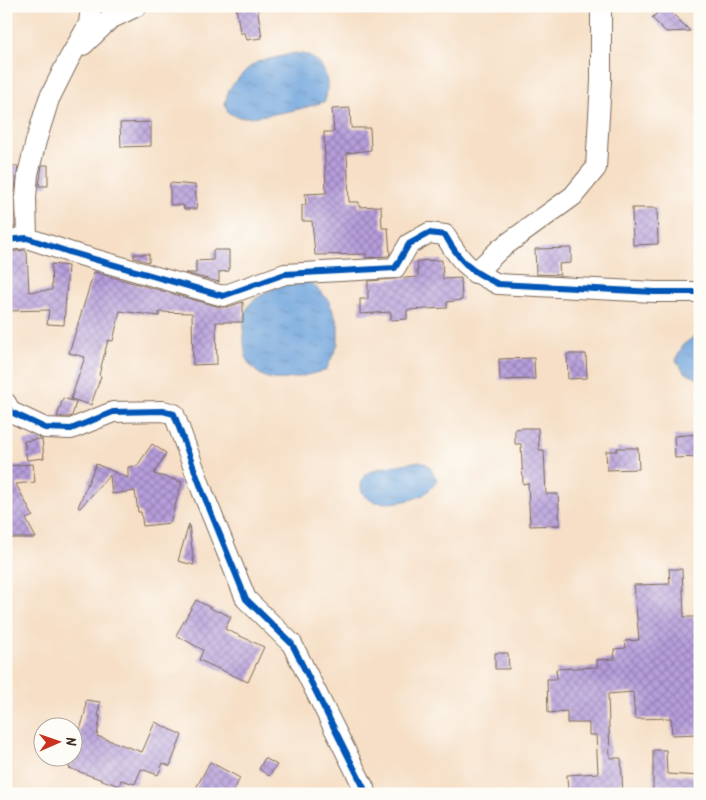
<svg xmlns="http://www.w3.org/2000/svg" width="706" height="800" viewBox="0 0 706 800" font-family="Kalam,sans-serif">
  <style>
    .water { fill: url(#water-ripples); stroke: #56677d }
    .building { fill: url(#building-cross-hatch) }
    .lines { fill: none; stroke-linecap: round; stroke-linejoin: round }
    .minor-casing { stroke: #7c6959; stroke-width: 22 }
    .minor { stroke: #fff; stroke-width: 20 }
    .cycleway-casing { stroke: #fdfcf7; stroke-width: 9 }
    .cycleway { stroke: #0057b8; stroke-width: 6 }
  </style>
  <defs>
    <pattern id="water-ripples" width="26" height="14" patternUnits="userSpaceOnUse" patternTransform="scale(1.25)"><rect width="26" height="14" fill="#70a4dc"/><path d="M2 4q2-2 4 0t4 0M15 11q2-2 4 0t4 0" fill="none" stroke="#5d86b2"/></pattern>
    <pattern id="building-cross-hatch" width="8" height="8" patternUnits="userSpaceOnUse" patternTransform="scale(1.25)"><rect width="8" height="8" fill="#b69edb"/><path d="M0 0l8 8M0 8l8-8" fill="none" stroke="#9581b1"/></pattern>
  </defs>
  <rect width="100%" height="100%" fill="#fdfcf7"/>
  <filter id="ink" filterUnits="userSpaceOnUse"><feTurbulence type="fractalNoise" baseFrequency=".02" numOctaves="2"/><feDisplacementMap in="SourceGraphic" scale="10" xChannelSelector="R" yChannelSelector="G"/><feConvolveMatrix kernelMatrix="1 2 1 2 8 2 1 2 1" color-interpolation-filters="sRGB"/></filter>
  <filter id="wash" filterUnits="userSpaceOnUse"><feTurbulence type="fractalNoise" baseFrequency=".0096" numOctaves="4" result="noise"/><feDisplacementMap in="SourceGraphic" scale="20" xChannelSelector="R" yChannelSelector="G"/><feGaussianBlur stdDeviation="1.12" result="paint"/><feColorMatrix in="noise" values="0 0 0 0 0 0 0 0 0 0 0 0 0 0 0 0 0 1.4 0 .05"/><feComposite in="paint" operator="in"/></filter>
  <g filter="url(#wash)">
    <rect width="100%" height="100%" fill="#f6dfc6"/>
    <path class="water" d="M295 53C322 55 332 76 325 101 307 109 259 118 239 117 236 116 232 114 228 113L225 103 229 89 246 70 257 62Z
      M307 279 328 299 338 324V344L326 370C310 374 290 381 273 379 263 378 253 370 248 362 243 353 242 318 247 309 253 294 292 280 307 279Z
      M700 332V380L684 372 676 360 683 345Z
      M420 461 428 465 437 479C434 486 427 493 421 496 406 503 360 511 361 485 361 482 364 477 365 474L381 468Z"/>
    <g id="blocks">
      <path class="building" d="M236 6H257L262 38 247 40 245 33H240Z
        M664 6H665L690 31 666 32 652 18Z
        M350 108 351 128H370L371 150 347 153 349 202H359V207L381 206 382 228H388L390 254 388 256 366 258V254L315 255 312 221H302V205H306L305 194 326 193 324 132H334L332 109Z
        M151 122V146L121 147 120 123Z
        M42 165H48V186H39Z
        M6 166H18L14 197 15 227 6 228Z
        M170 183 195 185 197 209H184L183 205H170Z
        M632 208H657L658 244 633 245Z
        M571 248V263L559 264 560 275 536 274 535 249Z
        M25 250 27 253 29 292 52 290 51 264 68 266 64 325 47 324 49 310 6 311V252Z
        M213 250H229V271L219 272V282L185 273H196V261L213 260Z
        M134 254H149V262L134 258Z
        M442 260 443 279 461 278 462 300 447 302V308L407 310V319L391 320V312L360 314V299H368V281L418 277 417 261Z
        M94 272 220 307H227L243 302V322H216L217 364 193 365 192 313 159 312V316L120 311 113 341 108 340 99 375 101 376 91 405 71 399 85 357 69 353Z
        M567 354H586L587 378 568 379Z
        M534 358 535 379 500 380 499 359Z
        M63 398 76 402 72 416 69 417H57Z
        M524 428H538L539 450H544L546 494H558L560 525 530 526 528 483 523 484 521 444H515V429Z
        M700 434V457L675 458 674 436Z
        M40 439H42L44 458 27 460 24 441Z
        M152 444 166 453 154 474 182 482 170 523 143 526 141 512H138L135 491 112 494 110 475 80 508 78 507 96 464 128 478V467L137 466Z
        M617 448H638L639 469 607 470 606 451H617Z
        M33 464 35 482 16 484 33 516 26 519 36 538H6V466Z
        M189 524 194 565 178 561Z
        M669 569H682L684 617H700V734L672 735 671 718 635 719 633 692 608 694 610 758H621L623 794H568L567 775 598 773 596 735H589V723H567V711L548 713 547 679H557L556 669 597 667V660L615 659 614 649 626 648 625 641 639 640 634 585 670 584Z
        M196 600 218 612 219 611 231 617 225 629 264 647 248 682 199 660 203 650 176 635Z
        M495 653H508L509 669H495Z
        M86 700 100 702 98 716H100L97 736 142 752 155 722 182 735 170 766 163 763 158 775 141 769 135 784 121 780 119 786 69 768 85 713Z
        M653 750H666L667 774 700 776V794H653Z
        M265 758 277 765 269 776 259 769Z
        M210 762 240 778 232 794H207L196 788Z"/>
    </g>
  </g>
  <g filter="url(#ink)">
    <use href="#blocks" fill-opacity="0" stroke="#7c6959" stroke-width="1"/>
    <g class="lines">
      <defs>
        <path id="minor" d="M83 45 110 19 137 6
          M27 238 26 198 28 174 36 141 49 99 68 61 89 24 91 6
          M6 240 27 238 69 252 223 296 285 274 395 268 409 244 429 233 445 235C461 263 469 270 498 284L655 292H700
          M475 273 500 249 573 196 596 168 601 81V6
          M6 403 11 412 45 428 71 429 113 412 163 411 174 414 203 493 246 599 292 644 367 794"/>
      </defs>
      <use href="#minor" class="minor-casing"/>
      <use href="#minor" class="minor"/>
      <defs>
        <path id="cycleway" d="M6 240 27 238 69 252 223 296 285 274 395 268 409 244 429 233 445 235C461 263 469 270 498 284L655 292H700
          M6 403 11 412 45 428 71 429 113 412 163 411 174 414 203 493 246 599 292 644 367 794"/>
      </defs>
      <use href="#cycleway" class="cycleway-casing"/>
      <use href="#cycleway" class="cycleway"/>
    </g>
  </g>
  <rect width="706" height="800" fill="none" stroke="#fdfcf7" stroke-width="25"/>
  <g transform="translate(58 742) rotate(88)"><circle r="24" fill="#fdfcf7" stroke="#afa8a0"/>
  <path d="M0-4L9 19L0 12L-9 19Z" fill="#c8321e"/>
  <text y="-8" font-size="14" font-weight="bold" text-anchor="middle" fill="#3b2a1e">N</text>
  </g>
</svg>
